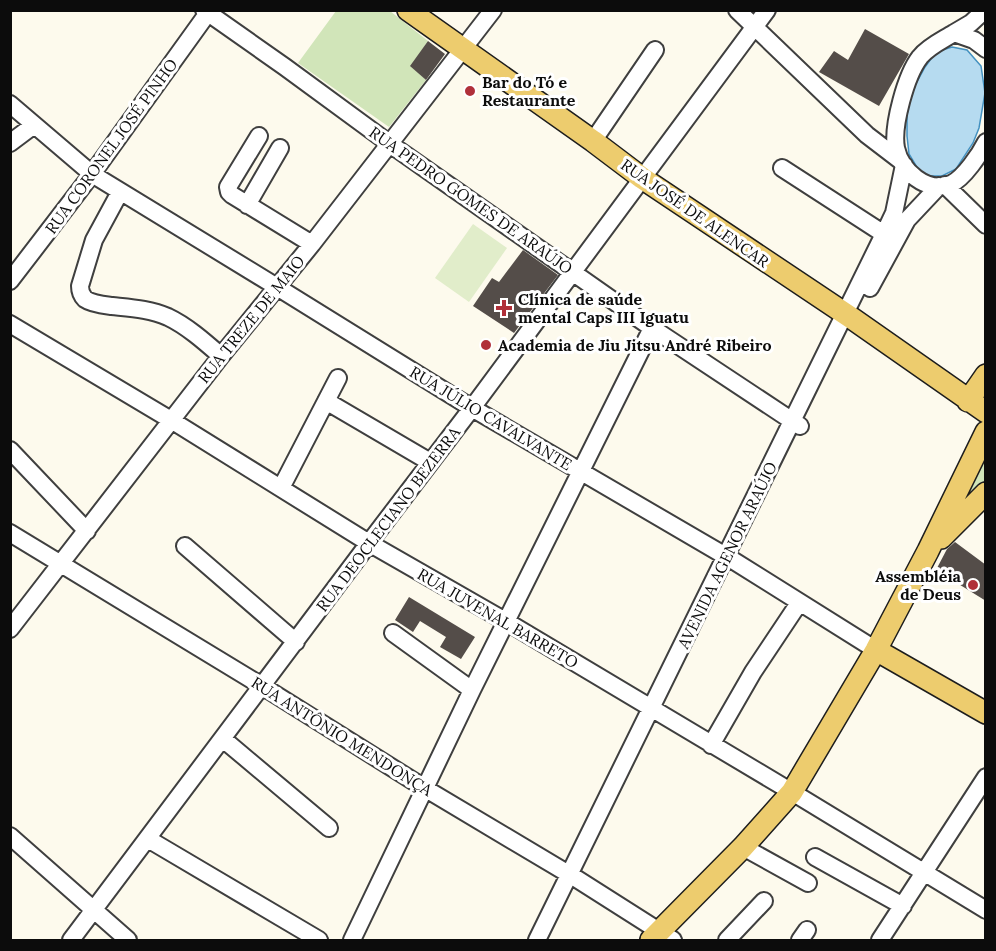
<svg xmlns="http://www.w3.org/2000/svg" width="996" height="951" viewBox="0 0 996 951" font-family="Lora,serif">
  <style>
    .green { fill: #d1e5b9 }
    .pitch { fill: #e1edca }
    .water { fill: #b6dbf0; stroke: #4391c1; stroke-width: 1.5 }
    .building { fill: #544d49 }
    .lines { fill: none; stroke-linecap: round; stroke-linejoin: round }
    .minor-casing { stroke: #3f3f3f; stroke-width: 20 }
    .major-casing { stroke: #1d1d1d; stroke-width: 24 }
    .minor { stroke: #fff; stroke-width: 16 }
    .major { stroke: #edcc6e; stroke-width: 21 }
    .poi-dot { fill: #b03039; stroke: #fff; stroke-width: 2 }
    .labels { text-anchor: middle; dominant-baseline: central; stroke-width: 6; stroke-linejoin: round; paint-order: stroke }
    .poi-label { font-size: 16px; font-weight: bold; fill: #0c0c0c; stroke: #fff; text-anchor: start }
    .street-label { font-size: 16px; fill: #0c0c0c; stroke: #fff }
  </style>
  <rect width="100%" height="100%" fill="#fdfaed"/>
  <path class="green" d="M336 11H390L428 41 411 66 426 80 389 127 298 63Z
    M985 450V482L975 492H970L968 487Z"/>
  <path class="pitch" d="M473 224 507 248 469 302 435 278Z"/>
  <path class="water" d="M952 47 967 50 981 66 985 93 979 128 973 143 956 169 942 176H928L918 169 909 154 907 136V115L911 93 925 67 936 52Z"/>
  <path class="building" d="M865 29 909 54 879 106 819 72 834 51 848 60Z
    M428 41 445 54 426 80 410 66Z
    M523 250 558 275 514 333 473 306 492 278 499 282Z
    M955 542 986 565V601L936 570 947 549Z
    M409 597 475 637 461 659 440 647 446 637 420 621 413 632 395 620Z"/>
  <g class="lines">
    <defs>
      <path id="minor" d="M204 10 285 67 390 144 652 328 800 426
        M737 10 867 135 901 161
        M954 33 971 23 985 10
        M986 49 974 40 954 33C943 40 929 46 920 57 906 75 892 126 896 148 901 171 927 194 951 184 964 178 980 154 986 142
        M10 104 92 174 277 287 472 408 734 561 876 650
        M259 136 228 187 229 192 232 195 312 244
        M593 141 655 50
        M10 143 34 125
        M782 168 884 234
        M945 185 986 225
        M120 192 94 240 80 286C80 291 81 295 85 299 92 304 104 305 112 306 131 308 150 309 168 317 187 326 205 342 221 356
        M247 205 280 148
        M10 281 92 174 210 10
        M870 288 907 220 939 186
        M10 324 171 420 369 543 507 622 792 792 986 910
        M326 401 430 462
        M10 450 87 531
        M281 488 338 378
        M10 533 262 686 426 789 577 879 673 940
        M185 546 296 642
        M10 629 221 356 312 244 493 10
        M393 633 472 690
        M223 739 329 828
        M711 745 753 672 799 603
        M10 836 128 940
        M148 839 319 940
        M743 847 808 883
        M815 857 903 906
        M71 940 369 543 472 408 767 10
        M352 940 472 690 652 328
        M537 940 884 234 894 213 904 165
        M727 940 764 901
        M800 940 807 930
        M880 940 986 777"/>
      <path id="major" d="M408 10 593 141 642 178 853 319 986 412
        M968 401 986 375
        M941 538 986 493
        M876 650 986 713
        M651 940 743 847 792 792 876 650 928 551 986 432"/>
    </defs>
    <use href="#minor" class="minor-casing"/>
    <use href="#major" class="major-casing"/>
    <use href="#minor" class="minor"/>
    <use href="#major" class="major"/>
  </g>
  <g class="poi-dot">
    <circle cx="470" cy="91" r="6"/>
    <path d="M501 299h6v6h6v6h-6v6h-6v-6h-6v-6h6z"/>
    <circle cx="486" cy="345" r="6"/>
    <circle cx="973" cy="585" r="6"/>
  </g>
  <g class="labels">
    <g class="poi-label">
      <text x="482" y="82">Bar do Tó e<tspan x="482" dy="18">Restaurante</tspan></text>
      <text x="518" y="299">Clínica de saúde<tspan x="518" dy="18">mental Caps III Iguatu</tspan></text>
      <text x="498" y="345">Academia de Jiu Jitsu André Ribeiro</text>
      <text x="961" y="576" text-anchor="end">Assembléia<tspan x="961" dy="18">de Deus</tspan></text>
    </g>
    <g class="street-label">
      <text transform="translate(111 146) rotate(-54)">RUA CORONEL JOSÉ PINHO</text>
      <text transform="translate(471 200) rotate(35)">RUA PEDRO GOMES DE ARAÚJO</text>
      <text transform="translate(695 213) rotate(35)">RUA JOSÉ DE ALENCAR</text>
      <text transform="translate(251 319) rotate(-51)">RUA TREZE DE MAIO</text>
      <text transform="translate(491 418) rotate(31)">RUA JÚLIO CAVALVANTE</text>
      <text transform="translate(388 519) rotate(-53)">RUA DEOCLECIANO BEZERRA</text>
      <text transform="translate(727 555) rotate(-64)">AVENIDA AGENOR ARAÚJO</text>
      <text transform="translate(498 618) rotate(30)">RUA JUVENAL BARRETO</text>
      <text transform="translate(342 736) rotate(32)">RUA ANTÔNIO MENDONÇA</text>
    </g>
  </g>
  <rect width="996" height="951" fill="none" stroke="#0c0c0c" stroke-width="24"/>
</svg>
